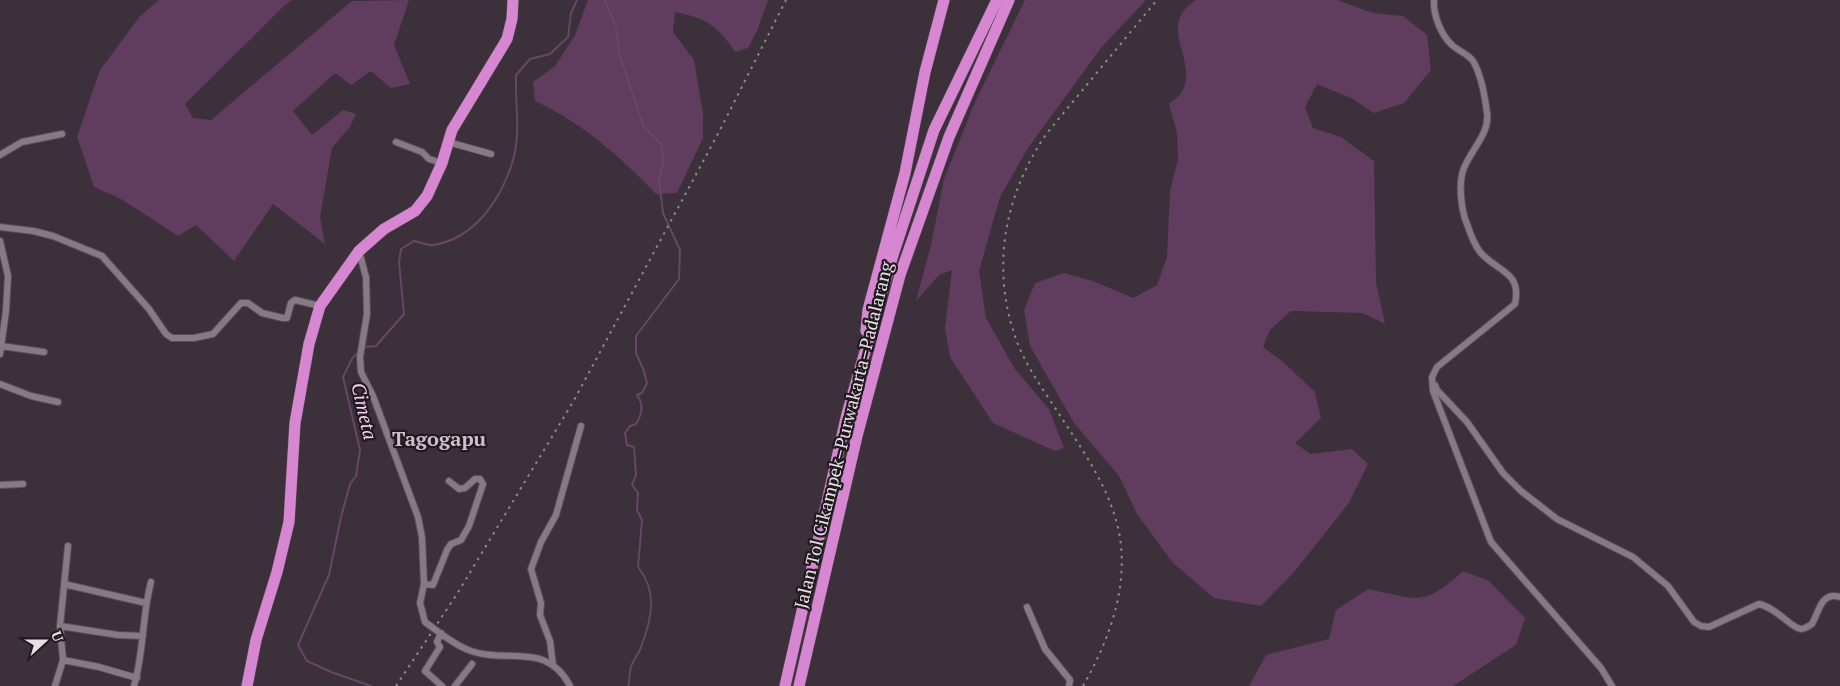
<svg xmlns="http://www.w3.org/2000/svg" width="1840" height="686" viewBox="0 0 1840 686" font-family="'PT Serif',serif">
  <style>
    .green { fill: #603c5e }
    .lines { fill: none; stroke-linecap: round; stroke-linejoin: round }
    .stream { stroke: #684667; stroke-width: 2 }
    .street-casing { stroke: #5a4f59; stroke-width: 8 }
    .highway-casing { stroke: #5a4f59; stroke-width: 12 }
    .street { stroke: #877986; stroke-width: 6 }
    .highway { stroke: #d786d2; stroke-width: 11 }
    .rail { stroke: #918790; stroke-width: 2; stroke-dasharray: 2.5 5; stroke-linecap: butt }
    .labels { text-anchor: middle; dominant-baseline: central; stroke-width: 4.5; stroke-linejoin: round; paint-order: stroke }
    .street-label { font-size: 18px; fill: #e8e0e7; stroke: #201a1f }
    .water-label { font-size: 19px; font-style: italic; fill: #fbcef7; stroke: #201a1f }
    .quarter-label { font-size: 20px; font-weight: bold; fill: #cfbfce; stroke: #201a1f }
  </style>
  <rect width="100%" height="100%" fill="#3c303b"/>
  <path class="green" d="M159 0H293L286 4 185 104 193 118 211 120 352 1 409 0 394 45 410 84 391 88 371 71 351 85 335 73 293 111 312 135 343 110 356 114 350 127 332 148 320 217 325 244 273 204 234 261 196 225 178 236 121 199 94 187 77 137 100 70 140 16Z
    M588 0H768L757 31 748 48 735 52C718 26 706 18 675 12L673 32 694 60 703 114V138L677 193 656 194C621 157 582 123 535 101L533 82 555 66 575 35Z
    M1025 0H1146L1101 48 1028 148 1000 197 979 271 986 318 1015 369 1049 409 1064 448 1055 451 993 423 950 357 945 328 952 270 939 275 916 301 931 245 944 179 975 102Z
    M1196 0H1337L1373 13 1403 16 1427 35 1431 70 1404 103 1374 113 1353 99 1317 84 1305 107 1313 128 1341 137 1374 161 1376 282 1385 324 1363 313 1291 311 1270 330 1263 347 1282 361 1315 392 1321 418 1295 443 1310 454 1352 449 1368 464 1349 503 1295 571 1261 606 1214 598 1173 563 1137 514 1119 476 1074 423 1030 346 1024 310 1035 283 1064 273 1093 281 1133 298 1157 285 1167 257 1170 191 1178 159 1177 133 1169 104C1172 101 1178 97 1181 93 1201 62 1154 26 1196 0Z
    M1463 571 1489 581 1525 618 1516 645 1453 686H1249L1266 655 1329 639 1336 610 1368 589C1417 599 1423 608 1463 571Z"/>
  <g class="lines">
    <path class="stream" d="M605 0 616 27 619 54 644 127 661 144 664 159 659 179 663 213 680 250 679 279 636 336V353L644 371 647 383 642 393 637 395C644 405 642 414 636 424L630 426 625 433 627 445 634 447 636 475 632 485 638 493 637 510 642 520 638 567C658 592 652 618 641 647 639 654 633 660 631 667 629 673 630 680 628 686
      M364 347 376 346 404 314 399 262 401 249 414 241C419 242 427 245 433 245 475 239 502 198 513 160 521 133 515 103 516 75L530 59 550 54 568 37 571 13 577 0
      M359 352 353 357 343 377 360 450 356 476 350 484 341 517 329 575 298 645 307 661 331 672 371 686"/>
    <defs>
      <path id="street" d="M1434 0C1433 15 1441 35 1452 45 1458 51 1467 53 1473 61 1481 74 1485 97 1487 113 1490 133 1471 150 1464 168 1458 182 1461 210 1467 224 1470 233 1474 244 1480 252 1497 272 1522 271 1515 304L1437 367 1432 377 1433 391 1491 542 1601 668 1612 686
        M396 142 422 152 429 159 442 163
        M448 142 491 154
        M0 155 22 142 62 134
        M0 227 33 231 53 236 102 256 149 309 166 334 172 338H194L213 334 241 303H248L262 313 283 318H287L291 303 295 300 320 306
        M0 241 8 276 6 311 0 354
        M359 251 366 277 367 314 360 357 361 372 373 396 418 517 422 537 424 584 420 603 425 622C439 632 454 645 471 651 507 664 547 641 570 686
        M1 346 44 352
        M0 384 31 396 58 402
        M1435 385 1437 390 1467 422 1503 473 1521 491 1557 519 1633 557 1668 586 1694 622 1701 626 1709 627 1759 604C1777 608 1791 628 1801 629 1805 629 1809 626 1812 624 1819 612 1821 591 1840 597
        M0 485 23 484
        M64 584 146 603
        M424 584 433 585 447 550 451 544 461 540 469 526 483 484 480 479H475L465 488 459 489 449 481
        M1027 607 1045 649 1070 680 1069 686
        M60 626 118 635 143 636
        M441 633 437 642 440 647 425 671 442 686
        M63 660 99 667 137 678
        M553 665 550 641 540 615 541 603 531 569 541 542 556 515 581 426
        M55 686 63 660 60 626 68 546
        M134 686C144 652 142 616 151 582
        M455 686 472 664"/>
      <path id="highway" d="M866 331 868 310 905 173 925 72 944 0
        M247 686 256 640 277 572 289 522 295 423 309 344 320 306 359 251 384 229 415 211 427 196 442 163 452 130 507 39 512 19 513 0
        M785 686 847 414 892 258 934 130 997 0
        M799 686 857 436 900 275 949 137 1009 0"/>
    </defs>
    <use href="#street" class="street-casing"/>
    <use href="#highway" class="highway-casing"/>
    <use href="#street" class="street"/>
    <use href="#highway" class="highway"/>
    <path class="rail" d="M396 686 457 594 573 402 720 130 786 0
      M1083 686C1108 642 1128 591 1120 538 1113 494 1087 457 1063 420 1047 395 1028 370 1017 342 990 269 1004 195 1047 133L1157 0"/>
  </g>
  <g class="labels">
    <g class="street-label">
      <text transform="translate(843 435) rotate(-76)">Jalan Tol Cikampek–Purwakarta–Padalarang</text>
    </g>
    <g class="water-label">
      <text transform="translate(365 411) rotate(77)">Cimeta</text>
    </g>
    <g class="quarter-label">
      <text x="439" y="438">Tagogapu</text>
    </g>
  </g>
  <g transform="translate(45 641) rotate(69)" stroke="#201a1f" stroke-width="4" paint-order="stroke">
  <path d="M0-4L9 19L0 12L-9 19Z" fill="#e8e0e7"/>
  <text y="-8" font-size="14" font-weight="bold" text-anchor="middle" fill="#e8e0e7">U</text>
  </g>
</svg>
